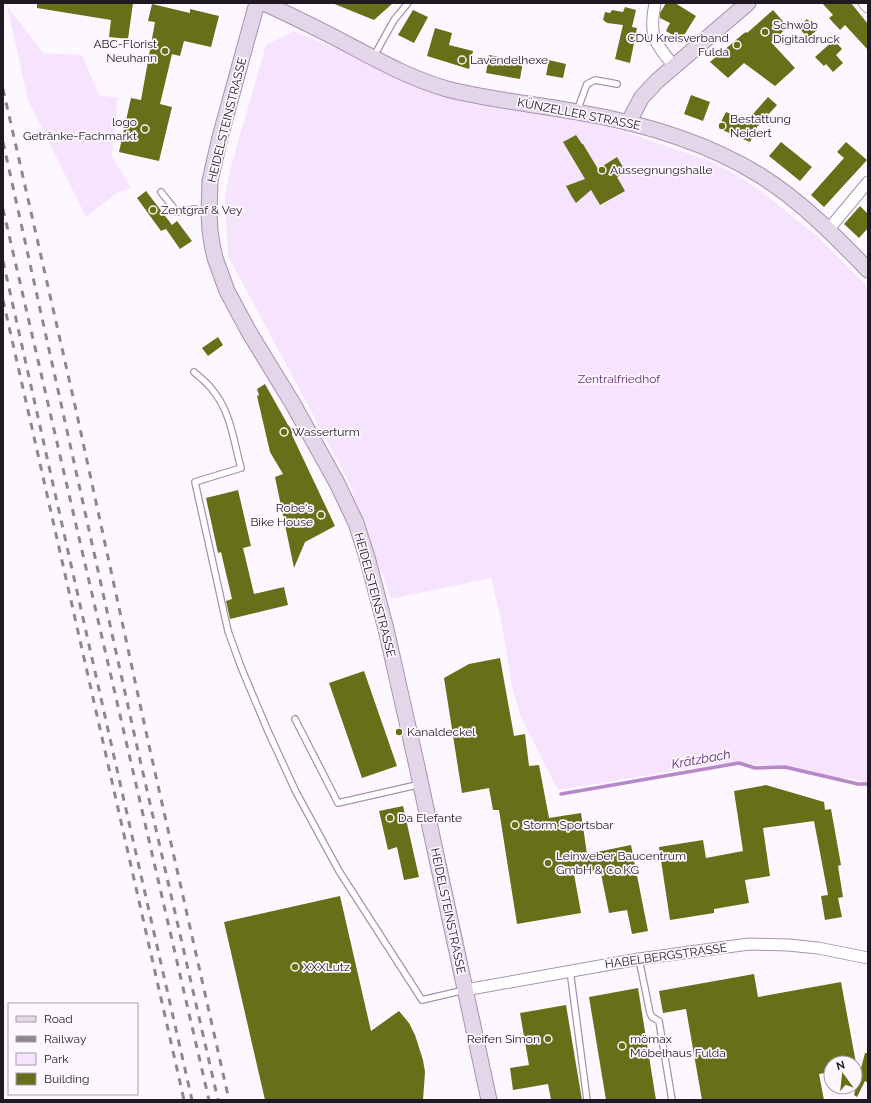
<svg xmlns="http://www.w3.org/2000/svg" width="871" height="1103" viewBox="0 0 871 1103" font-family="Raleway,sans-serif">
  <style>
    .green { fill: #f6e3fe }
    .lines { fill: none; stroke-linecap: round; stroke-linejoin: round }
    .stream { stroke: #b688ca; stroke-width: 3.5 }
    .building { fill: #676f18 }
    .service-casing { stroke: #a792b0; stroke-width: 8 }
    .minor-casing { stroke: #a792b0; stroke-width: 13 }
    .secondary-casing { stroke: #a792b0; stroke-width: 17 }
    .service { stroke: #fff; stroke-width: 5.5 }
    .minor { stroke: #fff; stroke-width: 11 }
    .secondary { stroke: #e3d6e8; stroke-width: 15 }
    .rail { stroke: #8e8790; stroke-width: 3; stroke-dasharray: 7 7; stroke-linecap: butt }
    .poi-dot { fill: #676f16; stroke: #fdf8ff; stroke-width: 1.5 }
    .labels { text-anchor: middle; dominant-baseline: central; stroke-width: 3.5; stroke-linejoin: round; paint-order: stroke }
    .poi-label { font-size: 12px; fill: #201823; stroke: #fdf8ff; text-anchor: start }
    .street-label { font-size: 12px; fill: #201823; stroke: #fdf8ff }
    .park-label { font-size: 12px; fill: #642a79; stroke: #fdf8ff }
    .water-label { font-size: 13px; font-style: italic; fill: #5d2272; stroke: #fdf8ff }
  </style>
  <rect width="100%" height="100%" fill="#fdf8ff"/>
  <path class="green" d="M7 6 43 53 82 55 99 95 118 98 112 157 131 188 118 192 86 217 28 100Z
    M294 31 351 55 411 85 435 93 472 103 572 117 628 133 707 160 737 175 765 194 819 238 868 287V783L848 778H825L765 765 715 764 558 790 521 717 513 690 501 620 491 578 391 599 349 482 228 256 225 198 230 170 266 45Z"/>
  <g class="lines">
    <path class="stream" d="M561 794 739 763 755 768 785 767 858 784H868"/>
  </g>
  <path class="building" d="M37 3H133L128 39 109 37 111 20 37 8Z
    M332 3H393L374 20Z
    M666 3H675L696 16 681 40 666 31 670 23 660 18V13Z
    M822 3H851L868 24V50L845 25 840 30 829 18 833 15Z
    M152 4 190 13V9L219 16 211 47 184 41 180 56 172 54 160 104 172 107 159 161 119 152 131 98 141 100 155 22 148 21Z
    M625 7 636 10 632 27 637 28 630 63 615 59 623 25 607 23 603 20 605 12 610 13 612 10 623 12Z
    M413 10 428 17 414 43 398 35Z
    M773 10 788 27 771 42 795 68 775 86 744 63 728 78 710 62 743 34 746 32 747 33Z
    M807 19 817 30 808 38 798 27Z
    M435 28 452 33 449 45 473 51 469 69 427 56Z
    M834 40 842 49 836 55 843 63 833 72 826 64 824 66 815 57Z
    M489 55 523 61 520 79 486 73Z
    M549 60 566 64 563 78 546 75Z
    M691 95 710 102 703 121 684 114Z
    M768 97 777 105 757 127 750 142 718 128 726 112 747 121Z
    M576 135 582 144H583L598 169 617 157 626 172 617 177 625 191 600 205 591 190 576 203 572 197 566 186 585 179 563 142Z
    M781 142 812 167 800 181 769 156Z
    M846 142 867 160 824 207 811 195 844 158 837 152Z
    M146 191 172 225 177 221 192 241 180 249 166 229 168 228 161 231 137 198Z
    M860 206 868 214V228L859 238 844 224Z
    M218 337 223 345 208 356 202 348Z
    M265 384 288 425 292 429V435L335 526 305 542 294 568 275 477 283 474 270 452 257 396 259 395 257 389Z
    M238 490 251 546 243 548 254 594 284 587 288 605 230 619 226 601 232 599 221 552 218 553 206 498Z
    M500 658 514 736 525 734 529 766 539 765 549 818 581 813 587 854 631 845 648 931 632 934 627 910 609 913 600 869 574 874 581 913 517 924 499 810H493L489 788 462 793 444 678 469 664Z
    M364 671 397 766 362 778 329 683Z
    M766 785 824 802 825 810 831 809 841 865 838 866 843 897 838 898 842 917 825 920 821 896 828 895 814 821 763 828 770 876 745 880 749 903 714 909V913L670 920 659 847 703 840 706 858 743 851 734 791Z
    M403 806 419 877 404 880 397 847 388 850 379 811Z
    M340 896 371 1031 399 1011 409 1023 415 1035 423 1060 425 1072 423 1100H265L224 922Z
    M754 974 758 997 841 982 856 1063H831V1072L819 1074 824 1100H702L686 1009 663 1013 659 991Z
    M638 988 656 1100H606L589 997Z
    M566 1005 582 1100H551L548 1084 513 1090 510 1068 529 1065 520 1013Z
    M865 1053H868V1083L865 1081 857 1097 854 1095Z"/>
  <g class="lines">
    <defs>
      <path id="service" d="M374 56 394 20 408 3
        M577 111 587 84 595 80 617 84
        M161 192 177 212 195 209 208 213
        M194 372C201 378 209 384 214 392 231 413 234 443 241 468L195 482 228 631 241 667 267 729 296 792 339 871 422 1000 465 990
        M295 719 338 803 421 784
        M639 959 650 1013 652 1017 659 1021 672 1100
        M570 970 587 1100"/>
      <path id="minor" d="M655 3C649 35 653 41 674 66
        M864 3 868 7
        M828 230 868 182
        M465 990 639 959 749 944 788 945 818 948 868 958"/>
      <path id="secondary" d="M257 3 220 137 210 181 209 213 210 231 212 244 215 258 227 291 249 332 293 404 337 483 356 523 367 557 386 629 416 762 489 1100
        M264 3C292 16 321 30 349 45 381 62 412 79 447 89 490 100 534 104 577 112 642 123 705 141 761 176 801 201 835 236 868 270
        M628 123 642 97 657 81 748 3"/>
    </defs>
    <use href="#service" class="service-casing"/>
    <use href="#minor" class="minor-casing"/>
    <use href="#secondary" class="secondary-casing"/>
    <use href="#service" class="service"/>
    <use href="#minor" class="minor"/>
    <use href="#secondary" class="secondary"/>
    <path class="rail" d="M3 89 74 401 150 750 229 1100
      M3 142 138 751 218 1100
      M3 209 209 1100
      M3 261 113 752 192 1100
      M3 300 184 1100"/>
  </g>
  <g class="poi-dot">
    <circle cx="765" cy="32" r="4"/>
    <circle cx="737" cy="45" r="4"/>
    <circle cx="165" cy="51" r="4"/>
    <circle cx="462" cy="60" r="4"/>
    <circle cx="722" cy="126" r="4"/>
    <circle cx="145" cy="129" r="4"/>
    <circle cx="602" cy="170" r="4"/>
    <circle cx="153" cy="210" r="4"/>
    <circle cx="284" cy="432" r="4"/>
    <circle cx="321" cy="515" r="4"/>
    <circle cx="399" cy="732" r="4"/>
    <circle cx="390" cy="818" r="4"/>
    <circle cx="515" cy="825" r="4"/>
    <circle cx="548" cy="863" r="4"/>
    <circle cx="295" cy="967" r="4"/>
    <circle cx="548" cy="1039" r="4"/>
    <circle cx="622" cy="1046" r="4"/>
  </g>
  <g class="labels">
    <g class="poi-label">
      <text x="773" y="25">Schwob<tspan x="773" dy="14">Digitaldruck</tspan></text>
      <text x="729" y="38" text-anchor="end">CDU Kreisverband<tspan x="729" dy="14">Fulda</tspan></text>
      <text x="157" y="44" text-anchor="end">ABC-Florist<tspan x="157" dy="14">Neuhann</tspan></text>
      <text x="470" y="60">Lavendelhexe</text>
      <text x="730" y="119">Bestattung<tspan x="730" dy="14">Neidert</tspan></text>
      <text x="137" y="122" text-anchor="end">logo<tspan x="137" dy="14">Getränke-Fachmarkt</tspan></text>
      <text x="610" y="170">Aussegnungshalle</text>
      <text x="161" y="210">Zentgraf &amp; Vey</text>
      <text x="292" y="432">Wasserturm</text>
      <text x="313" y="508" text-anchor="end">Robe's<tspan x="313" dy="14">Bike House</tspan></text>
      <text x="407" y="732">Kanaldeckel</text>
      <text x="398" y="818">Da Elefante</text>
      <text x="523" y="825">Storm Sportsbar</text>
      <text x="556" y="856">Leinweber Baucentrum<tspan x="556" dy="14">GmbH &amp; Co.KG</tspan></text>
      <text x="303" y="967">XXXLutz</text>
      <text x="540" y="1039" text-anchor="end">Reifen Simon</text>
      <text x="630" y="1039">mömax<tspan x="630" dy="14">Möbelhaus Fulda</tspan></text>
    </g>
    <g class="street-label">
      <text transform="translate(579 114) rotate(11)">KÜNZELLER STRASSE</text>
      <text transform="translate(227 120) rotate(-76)">HEIDELSTEINSTRASSE</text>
      <text transform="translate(375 595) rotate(75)">HEIDELSTEINSTRASSE</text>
      <text transform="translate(448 911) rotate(78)">HEIDELSTEINSTRASSE</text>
      <text transform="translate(666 956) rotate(-8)">HABELBERGSTRASSE</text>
    </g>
    <g class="park-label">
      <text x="619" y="379">Zentralfriedhof</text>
    </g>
    <g class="water-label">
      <text transform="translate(701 759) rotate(-10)">Krätzbach</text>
    </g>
  </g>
  <rect width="871" height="1103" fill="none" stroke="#201823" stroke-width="8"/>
  <rect x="8" y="1003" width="130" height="92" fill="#fdf8ff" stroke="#a59ea7"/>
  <rect x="16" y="1016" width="20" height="6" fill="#e3d6e8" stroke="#a59ea7"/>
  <text x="44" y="1023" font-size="12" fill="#201823">Road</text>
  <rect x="16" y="1036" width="20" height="6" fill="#8e8790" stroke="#a59ea7"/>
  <text x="44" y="1043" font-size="12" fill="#201823">Railway</text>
  <rect x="16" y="1053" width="20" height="12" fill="#f6e3fe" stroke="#a59ea7"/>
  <text x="44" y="1063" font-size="12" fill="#201823">Park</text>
  <rect x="16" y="1073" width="20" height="12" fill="#676f18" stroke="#a59ea7"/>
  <text x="44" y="1083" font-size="12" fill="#201823">Building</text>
  <g transform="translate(843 1075) rotate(345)"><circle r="19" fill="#fdf8ff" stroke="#a59ea7"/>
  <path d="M0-3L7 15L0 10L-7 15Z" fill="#676f16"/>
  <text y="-6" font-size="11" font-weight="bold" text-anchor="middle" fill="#201823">N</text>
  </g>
</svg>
